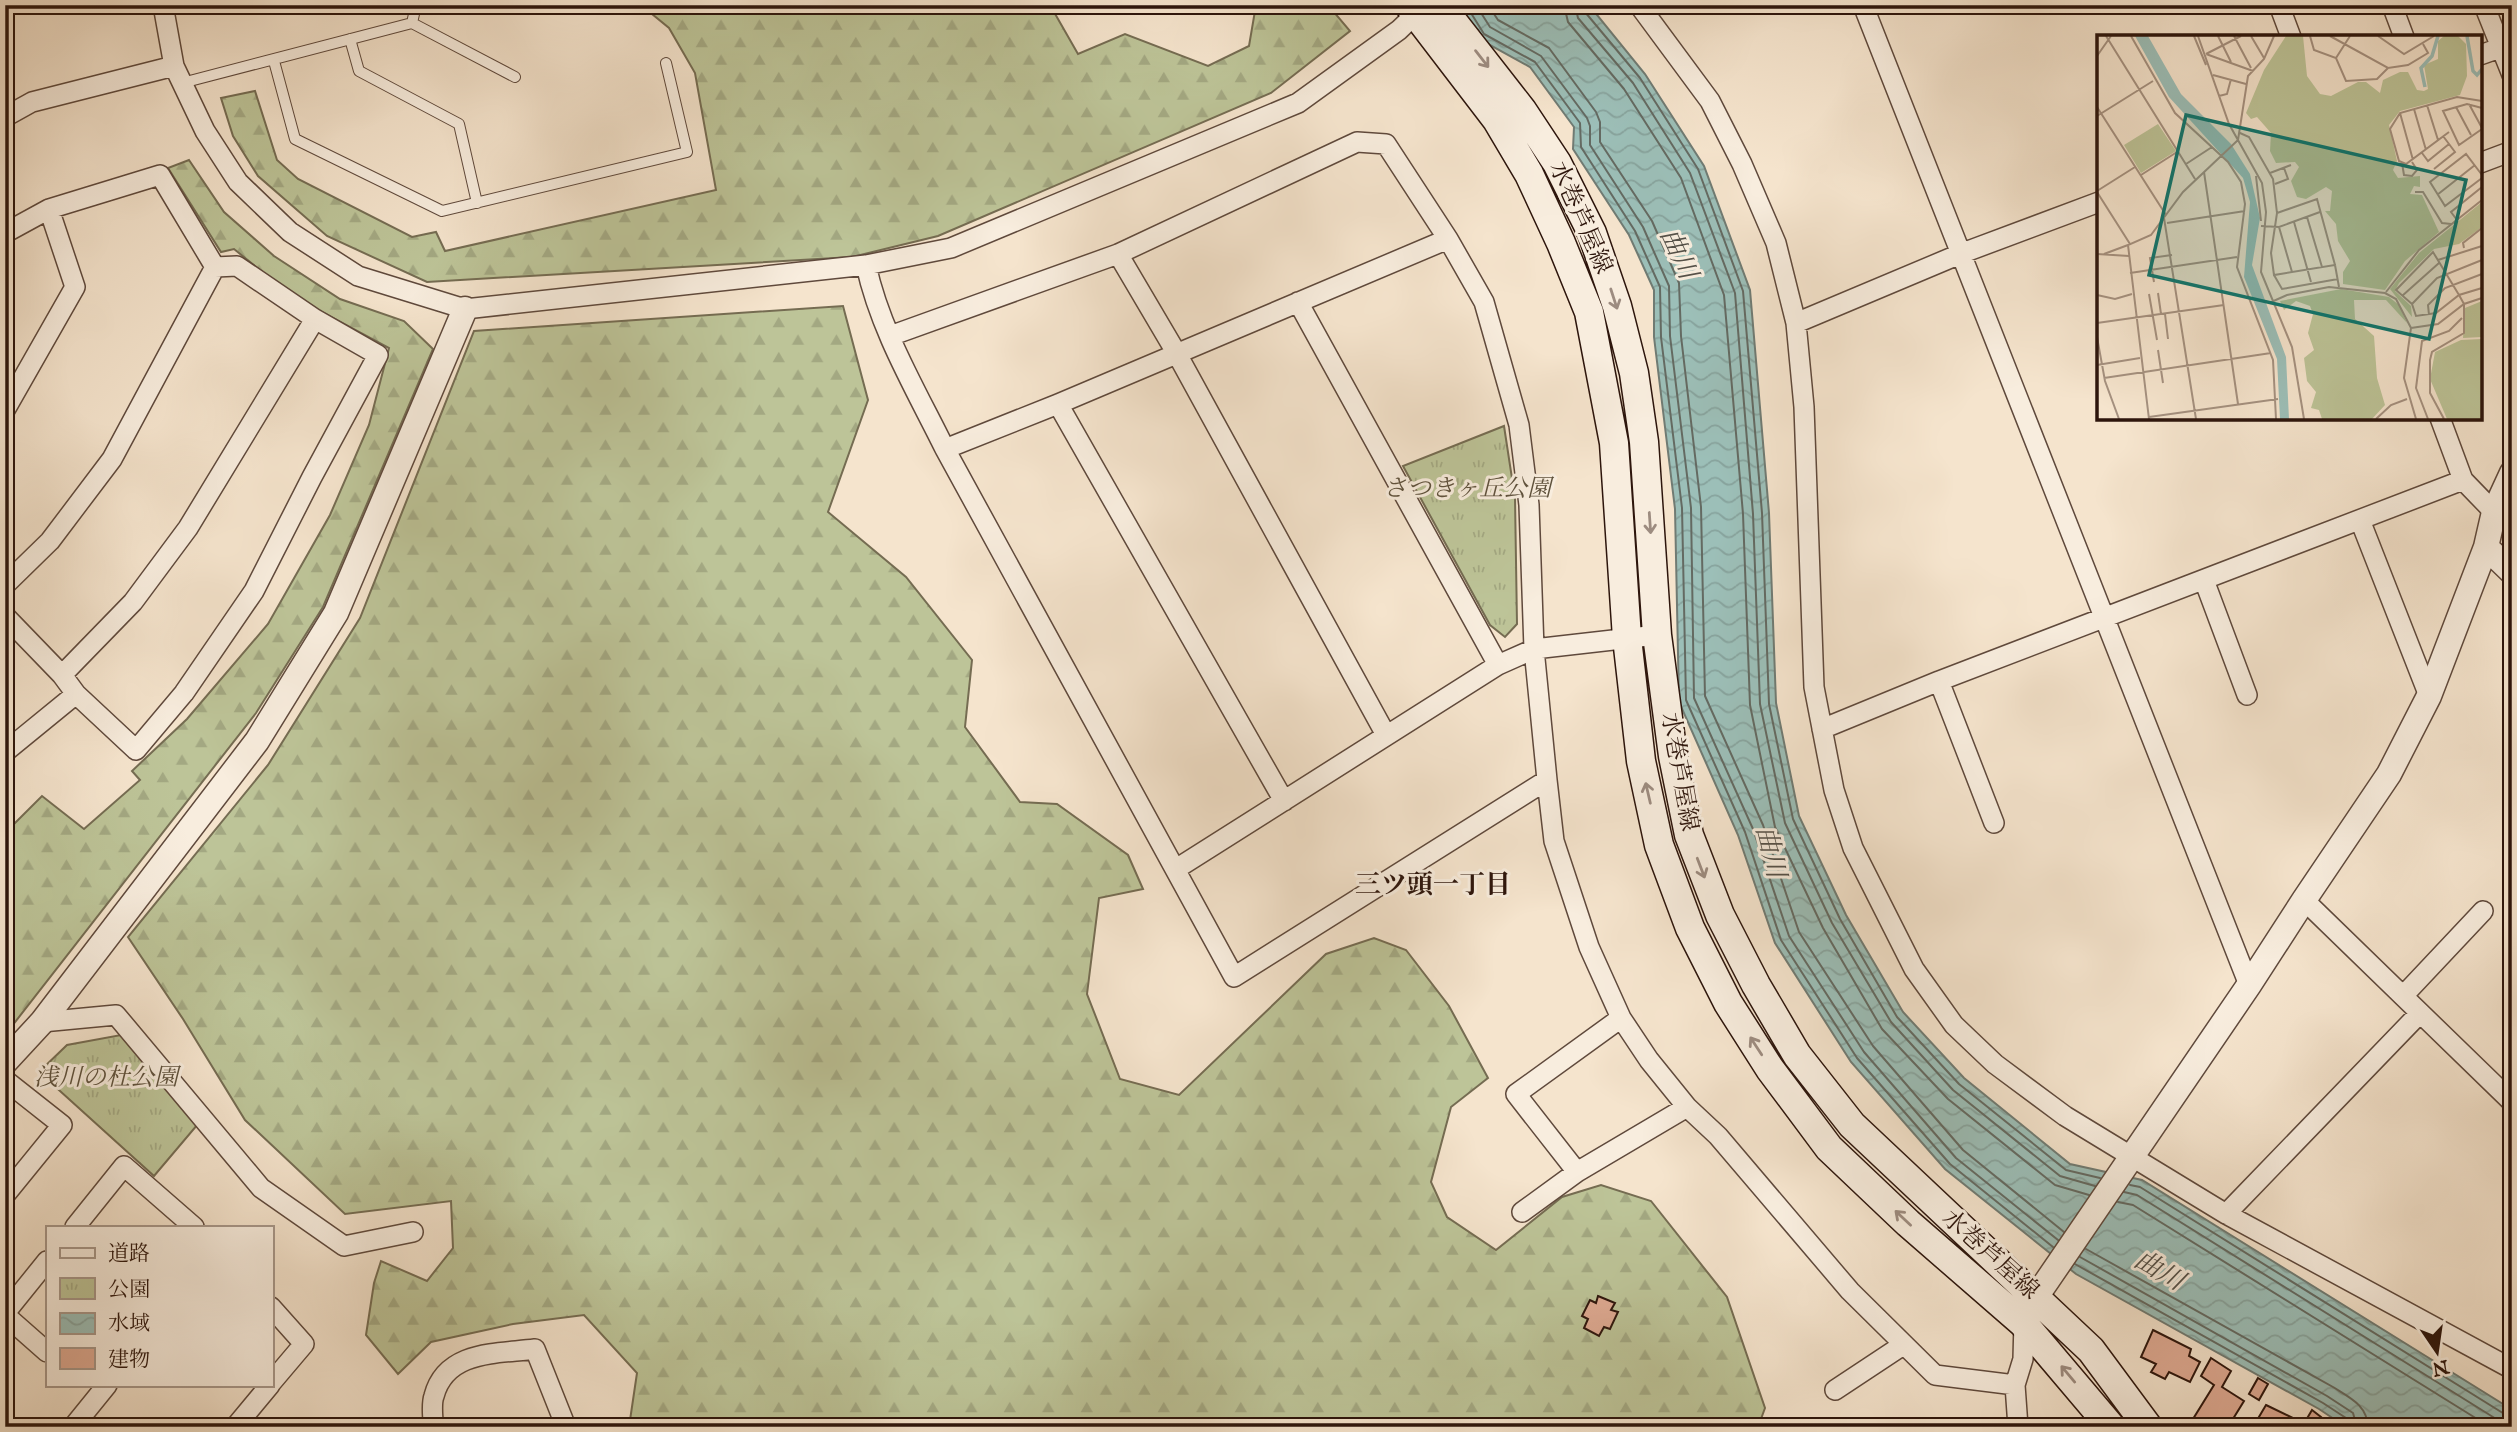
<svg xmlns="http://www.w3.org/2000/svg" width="2517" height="1432" viewBox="0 0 2517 1432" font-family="'IM FELL English','Noto Serif JP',serif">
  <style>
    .forest { fill: url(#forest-firs); stroke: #756c52; stroke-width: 2 }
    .park { fill: url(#park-tufts); stroke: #756c52; stroke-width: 2 }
    .water { fill: url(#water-waves); stroke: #707b73; stroke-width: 2 }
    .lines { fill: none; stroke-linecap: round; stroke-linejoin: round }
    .shore { stroke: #646a62; stroke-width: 2 }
    .building { fill: #dfaa93; stroke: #2d150c; stroke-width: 2 }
    .service-casing { stroke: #5f493c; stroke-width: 12 }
    .minor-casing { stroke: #5f493c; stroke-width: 22 }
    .tertiary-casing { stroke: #5f493c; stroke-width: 27 }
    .secondary-casing { stroke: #2d150c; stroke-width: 31 }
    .service { stroke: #f8edde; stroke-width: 10 }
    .minor { stroke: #f8edde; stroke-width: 19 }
    .tertiary { stroke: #f8edde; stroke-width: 24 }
    .secondary { stroke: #f8edde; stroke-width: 28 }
    .oneway { stroke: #9d8c80 }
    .labels { text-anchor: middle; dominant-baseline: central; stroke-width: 6; stroke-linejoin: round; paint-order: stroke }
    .street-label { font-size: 24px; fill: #2d150c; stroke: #f8edde }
    .park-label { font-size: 24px; font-style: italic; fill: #5f523d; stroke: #f8edde }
    .water-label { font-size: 26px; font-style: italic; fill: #545048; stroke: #f8edde }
    .neighbourhood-label { font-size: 26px; font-weight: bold; fill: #2d150c; stroke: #f8edde }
    .inset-river { fill: none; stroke: #9cbfb8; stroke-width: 3.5 }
    .inset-road { fill: none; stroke: #a59180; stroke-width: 2 }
    .view { fill: #0f766e; fill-opacity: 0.15; stroke: #0f766e; stroke-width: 3.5 }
    .inset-edge { fill: none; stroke: #2d150c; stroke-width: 3.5 }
  </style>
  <defs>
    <pattern id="forest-firs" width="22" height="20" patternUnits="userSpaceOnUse" patternTransform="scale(1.75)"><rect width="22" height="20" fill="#bdc498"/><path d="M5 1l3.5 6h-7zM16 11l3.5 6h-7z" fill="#a3a882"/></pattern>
    <pattern id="park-tufts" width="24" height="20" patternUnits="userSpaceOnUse" patternTransform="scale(1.75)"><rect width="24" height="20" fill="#bdc498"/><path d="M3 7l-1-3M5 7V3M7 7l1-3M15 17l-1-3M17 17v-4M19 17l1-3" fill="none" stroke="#a3a882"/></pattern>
    <pattern id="water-waves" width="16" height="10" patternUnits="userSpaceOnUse" patternTransform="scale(1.75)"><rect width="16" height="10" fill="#9cbfb8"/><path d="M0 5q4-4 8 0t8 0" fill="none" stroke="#87a39d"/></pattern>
  </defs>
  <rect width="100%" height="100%" fill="#f5e4cd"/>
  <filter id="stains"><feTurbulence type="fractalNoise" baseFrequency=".00286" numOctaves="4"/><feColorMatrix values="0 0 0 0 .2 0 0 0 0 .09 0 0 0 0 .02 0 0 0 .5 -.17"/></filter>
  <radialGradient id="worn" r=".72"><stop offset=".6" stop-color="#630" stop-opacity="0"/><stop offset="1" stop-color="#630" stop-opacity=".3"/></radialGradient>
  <path class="forest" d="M641 5H1050L1078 54 1125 34 1208 66 1249 46 1256 5H1328L1350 31 1271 93 938 236 852 257 427 282 327 236 258 176 233 136 221 98 255 91 277 160 298 179 412 237 436 232 445 251 716 190 695 73 669 28Z
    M189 160 224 212 274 256 340 299 404 321 433 349 323 607 256 713 5 1035V833L42 796 84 829 140 780 132 771 187 719 268 624 330 515 369 425 389 348 292 296 234 249 221 252 168 168Z
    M843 306 868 400 828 512 906 577 972 660 965 727 1020 802 1057 804 1128 855 1143 889 1099 898 1087 994 1120 1079 1179 1095 1326 954 1374 938 1406 950 1449 1006 1488 1078 1451 1107 1431 1182 1447 1217 1496 1250 1562 1197 1601 1185 1651 1201 1727 1297 1765 1408 1758 1427H629L637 1373 584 1315 513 1324 431 1342 398 1374 366 1335 374 1283 381 1261 427 1281 453 1248 451 1201 345 1214 245 1120 183 1019 128 937 268 765 360 618 474 331Z"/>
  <path class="park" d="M1504 426 1515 498 1517 624 1505 637 1490 625 1403 466Z
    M121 1035 198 1124 154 1176 39 1072 67 1045Z"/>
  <path class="water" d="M1457 5H1589L1645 74 1704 166 1750 290 1769 513 1776 703 1799 816 1846 915 1903 1012 1964 1078 2070 1164 2142 1180 2503 1404 2512 1411V1427H2346L2319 1409 2076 1274 1945 1169 1851 1062 1775 943 1738 835 1679 702 1675 509 1654 337V290L1629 235 1573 149 1574 127 1530 67 1479 39Z"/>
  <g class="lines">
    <path class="shore" d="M1466 5 1484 34 1535 62 1580 123 1581 147 1635 231 1660 287 1661 337 1682 508 1686 700 1745 832 1781 940 1857 1058 1950 1164 2053 1247
      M1476 5 1490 27 1541 56 1587 118 1590 126V145L1643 227 1669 286 1670 336 1691 508 1694 698 1753 829 1789 936 1864 1052 1956 1158 2058 1240
      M1488 5 1498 20 1549 48 1596 112 1600 122V142L1652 221 1679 283 1681 336 1701 507 1705 696 1763 825 1799 932 1873 1046 1963 1150 2064 1232
      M1564 5 1568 22 1624 89 1681 178 1724 295 1743 514 1750 705 1775 827 1823 928 1882 1029 1948 1099 2055 1185 2089 1195
      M1575 5 1578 18 1633 83 1690 173 1735 293 1753 514 1760 704 1785 823 1832 923 1891 1022 1953 1090 2060 1176 2095 1186
      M1584 5 1585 12 1640 78 1698 169 1743 291 1762 513 1769 704 1793 819 1840 919 1897 1017 1959 1084 2066 1170 2100 1178
      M2130 1185 2140 1187 2506 1415 2512 1416
      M2124 1192 2137 1195 2501 1422 2512 1425
      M2118 1202 2133 1205 2490 1427
      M2086 1249 2333 1387C2350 1398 2367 1405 2368 1427
      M2080 1257 2327 1396 2353 1413 2357 1427
      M2075 1264 2323 1403 2346 1418 2349 1427"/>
  </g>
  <path class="building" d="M1598 1296 1615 1303 1611 1310 1618 1312 1610 1329 1604 1327 1599 1336 1584 1328 1588 1319 1582 1316 1590 1300 1596 1303Z
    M2153 1330 2191 1349 2189 1356 2200 1362 2190 1382 2169 1372 2165 1379 2151 1372 2156 1364 2141 1357Z
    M2211 1358 2231 1371 2222 1387 2244 1401 2228 1427H2205L2193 1419 2214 1385 2201 1376Z
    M2258 1378 2268 1384 2259 1400 2249 1394Z
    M2266 1405 2297 1420 2293 1427H2253Z
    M2312 1410 2321 1417 2315 1427H2302Z"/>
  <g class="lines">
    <defs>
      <path id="service" d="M532 5 534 6
        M412 23 515 77
        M350 39 359 71 459 124 477 203
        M274 61 295 139 442 211 687 152 666 63
        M182 83 412 23 416 5"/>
      <path id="minor" d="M163 5 174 66 205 131 238 182 290 232 358 276 465 309 866 265 951 248 1298 103 1399 30 1425 5
        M1639 5 1710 101 1742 164 1776 243 1796 323 1804 407 1814 687 1834 790 1853 848 1914 969 1954 1025 1995 1064 2065 1116 2226 1214 2512 1369
        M1863 5 2249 985
        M2279 5 2291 37
        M2392 5 2404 37
        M2484 5 2512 75
        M2480 55 2511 44
        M5 117 32 102 174 66
        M2480 163 2512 151
        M5 233 49 209 160 175 215 267 237 266 315 319 378 355 312 477 254 591 184 693 136 750 76 694 62 675 5 616
        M1448 239 1484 302 1519 425 1529 505 1534 649 1547 780 1234 977 945 449 1058 404Z
        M1118 254 1177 354 1386 735
        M866 265C880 330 916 390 945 449
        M1298 302 1498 665
        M1796 323 1960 254 2099 202
        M890 336 1118 254 1357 142 1386 144 1448 239
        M1058 404 1284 801
        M5 410 75 287 49 209
        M2440 418 2463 480 2494 512
        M2360 520 2429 696
        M2204 580 2247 695
        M5 585 50 541 112 459 215 267
        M62 675 133 602 188 528 315 319
        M1939 681 1994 823
        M1822 729 1939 681 2463 480
        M5 752 76 694
        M1547 780 1554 841 1589 947 1621 1018 1649 1060 1687 1107 1718 1136 1850 1291 1935 1375 2015 1385
        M1176 869 1498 665 1534 649 1657 635
        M2304 900 2512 1102
        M2403 996 2483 911
        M42 1022 116 1015 261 1188 344 1246 413 1232
        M5 1080 62 1125 5 1195
        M1577 1172 1516 1094 1621 1018
        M1522 1212 1577 1172 1687 1107
        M2226 1214 2420 1013
        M75 1227 124 1166 194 1227
        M271 1307 304 1344 271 1383
        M5 1313 47 1261
        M5 1315 47 1352
        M1835 1390 1903 1345
        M73 1427 107 1385
        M235 1427 270 1385
        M435 1427 433 1424C433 1415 431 1404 434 1396 446 1350 497 1354 535 1349L566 1427
        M2018 1427 2015 1385 2023 1359 2024 1321"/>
      <path id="tertiary" d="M2486 547 2512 572
        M5 1062 42 1022 257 741 336 613 465 309
        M2036 1297 2249 985 2304 900 2389 774 2429 696 2486 547 2494 512 2512 473"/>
      <path id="secondary" d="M1409 5 1497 120 1529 174 1561 243 1589 312 1614 443 1627 638 1641 761 1659 845 1690 928 1728 1003 1770 1069 1829 1148 1908 1223 2023 1323 2111 1427
        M1440 5 1522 110 1557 163 1592 233 1617 306 1634 373 1644 442 1657 635 1673 756 1689 835 1720 915 1756 985 1797 1055 1852 1125 2091 1350 2148 1427"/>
    </defs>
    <use href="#service" class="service-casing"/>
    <use href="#minor" class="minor-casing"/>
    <use href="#tertiary" class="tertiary-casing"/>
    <use href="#secondary" class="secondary-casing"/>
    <use href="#service" class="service"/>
    <use href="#minor" class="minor"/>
    <use href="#tertiary" class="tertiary"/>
    <use href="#secondary" class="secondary"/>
  </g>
  <defs><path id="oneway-shaft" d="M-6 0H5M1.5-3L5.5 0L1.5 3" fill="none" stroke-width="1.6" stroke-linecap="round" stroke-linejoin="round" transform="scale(1.75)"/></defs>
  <g class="oneway">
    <use href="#oneway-shaft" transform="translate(1482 59) rotate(52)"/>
    <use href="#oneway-shaft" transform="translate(1614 299) rotate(72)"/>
    <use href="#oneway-shaft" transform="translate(1650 523) rotate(86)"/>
    <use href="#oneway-shaft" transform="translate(1648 793) rotate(-103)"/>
    <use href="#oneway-shaft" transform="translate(1701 868) rotate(69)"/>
    <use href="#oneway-shaft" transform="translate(1756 1046) rotate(-123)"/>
    <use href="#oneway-shaft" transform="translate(1903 1218) rotate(-137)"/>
    <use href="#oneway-shaft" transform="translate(2068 1374) rotate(-130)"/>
  </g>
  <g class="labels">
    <g class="street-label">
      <text transform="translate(1580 218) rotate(66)">水巻芦屋線</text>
      <text transform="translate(1679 772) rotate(80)">水巻芦屋線</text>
      <text transform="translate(1990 1255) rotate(42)">水巻芦屋線</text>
    </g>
    <g class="park-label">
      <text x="1467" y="489">さつきヶ丘公園</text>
      <text x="106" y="1078">浅川の杜公園</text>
    </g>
    <g class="water-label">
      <text transform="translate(1678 254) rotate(65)">曲川</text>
      <text transform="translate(1770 852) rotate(76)">曲川</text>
      <text transform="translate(2159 1271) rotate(30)">曲川</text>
    </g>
    <g class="neighbourhood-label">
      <text x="1433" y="885">三ツ頭一丁目</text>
    </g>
  </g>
  <g transform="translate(2097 35)">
    <rect width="385" height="385" fill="#f5e4cd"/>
    <path d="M61 89 79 116 44 138 27 110Z" fill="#bdc498"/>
    <path d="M189 1H206L210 41 223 59 234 61 261 47H269L283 58 286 45 303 37H311L320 55 327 56 331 54 327 30 341 24V6L347 1H361L369 9 370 41 363 60 303 76 292 90 300 126 296 135 301 143 323 141V152L317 151 313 159 325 160 342 197 308 226 288 255 246 249V237L253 226 241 206 239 189 228 176H233L235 156 229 152 209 164 200 162 194 146 202 132 198 127 179 128 173 116 174 98 160 82 154 84 149 78 167 35ZM385 167V192L362 209 337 214 302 248 298 256 314 271 315 282 293 254 322 218ZM244 254 292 262 302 270 310 288 289 265H257L258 284 277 301 280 343 288 370 275 384H225L222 375 214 373 219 357 210 346 207 323 217 315 211 298 216 279 213 271 199 266 187 275 183 266ZM385 304V384H350L333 344 338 317 364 305Z" fill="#bdc498"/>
    <path d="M385 266V302L366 303 368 273Z" fill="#bdc498"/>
    <path d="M38 1H51L84 59 134 109 153 139 163 183 155 230 189 322 192 384H183L180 324 147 242 153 167 146 143 72 62Z" fill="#9cbfb8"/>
    <path class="inset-river" d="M370 1 376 36 380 40 385 34M328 52 324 33 335 21 341 1"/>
    <path class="inset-road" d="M9 1 98 144M34 1 78 78 131 127 144 147 148 169 140 232 176 325 179 384M97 1 109 30M101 1 132 89 165 148 169 177 164 237 195 312 207 384M121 1 134 27M137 1 154 33M154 1 167 23M213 1 217 15 239 23 249 46 280 44 291 33M233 1 291 33 311 30 331 18 326 9M281 1 307 19 337 1M109 19 156 36M109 19 144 1M0 21 14 1M239 23 253 1M116 40 149 49M122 61 130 59 134 44M372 69 385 93M330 70 341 105M0 72 69 180M359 72 374 100M385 73 370 69 346 76 362 110 385 94M317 74 329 115M303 78 316 125M0 81 56 46M352 97 309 129 302 126 293 94 303 78 360 62 385 66M143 98 152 102 176 144 180 178M325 118 331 126 352 109M305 128 307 140 315 141 320 135 315 127M89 129 115 112M337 134 358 117 346 101M107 137 141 369M173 138 194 130M44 140 80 117M385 140 369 119 333 147 348 171 385 143M159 141 164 186M178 149 191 144 187 133M0 156 38 132M0 157 33 209M318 157H326L345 188 354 189M340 160 378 130M220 164 238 230 177 240 174 218 180 178ZM210 182 225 232M67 183 99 384M360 185 354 177 385 152M197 187 214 247M70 188 148 176M164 191 182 192 223 177M182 192 195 237M367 213 366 208 385 193M0 219 32 221M7 219 31 210M341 225 385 211M238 230 242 252M33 238 140 222M177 240 185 254 241 244M57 247 53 223 75 220M289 257 322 215 385 165M61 258 64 279M52 259 60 305M0 260 18 264 35 259M305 261 342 228M172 268 190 260 232 252 288 258 299 264 314 293 307 343 319 384M315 269 340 243 385 225M68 279 71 304M332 280 331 270 348 253 385 239M0 288 127 270M314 293 341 289 367 269 385 263M0 302 8 346 22 384M61 315 66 348M0 330 43 323M7 343 174 318M52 382 181 364M52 384 31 210 54 200 86 157 141 105 151 41 167 24 177 1M279 384 294 370 310 364M331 384 319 353 325 306 352 296 365 283M347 384 333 358V325L335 317 367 298V269L362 260 336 217 299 255 315 269 319 281 339 278 362 260 385 253"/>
    <path class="view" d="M89 80 369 145 332 304 52 240Z"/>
    <rect width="385" height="385" class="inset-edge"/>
  </g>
  <rect width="2517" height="1432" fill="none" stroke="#f5e4cd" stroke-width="28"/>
  <rect x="7" y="7" width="2503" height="1418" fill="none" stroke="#2d150c" stroke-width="3.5"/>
  <rect x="14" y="14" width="2489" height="1404" fill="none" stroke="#2d150c" stroke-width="2"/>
  <rect x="46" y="1226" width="228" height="161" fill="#f8edde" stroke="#a7978a" stroke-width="2"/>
  <rect x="60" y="1248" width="35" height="10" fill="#f8edde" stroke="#a7978a" stroke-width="2"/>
  <text x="108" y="1260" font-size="21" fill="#2d150c">道路</text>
  <rect x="60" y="1278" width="35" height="21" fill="url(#park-tufts)" stroke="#a7978a" stroke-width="2"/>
  <text x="108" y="1296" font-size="21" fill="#2d150c">公園</text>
  <rect x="60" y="1313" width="35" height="21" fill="url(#water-waves)" stroke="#a7978a" stroke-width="2"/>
  <text x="108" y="1330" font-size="21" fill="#2d150c">水域</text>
  <rect x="60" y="1348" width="35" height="21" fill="#dfaa93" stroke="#a7978a" stroke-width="2"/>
  <text x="108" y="1366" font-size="21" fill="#2d150c">建物</text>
  <g transform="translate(2437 1352) rotate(167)" stroke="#f8edde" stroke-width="5" paint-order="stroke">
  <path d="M0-5L12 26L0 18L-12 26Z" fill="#2d150c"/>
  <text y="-10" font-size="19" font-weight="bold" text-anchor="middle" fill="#2d150c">N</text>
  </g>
  <rect width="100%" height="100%" filter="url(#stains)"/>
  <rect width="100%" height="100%" fill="url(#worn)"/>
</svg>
